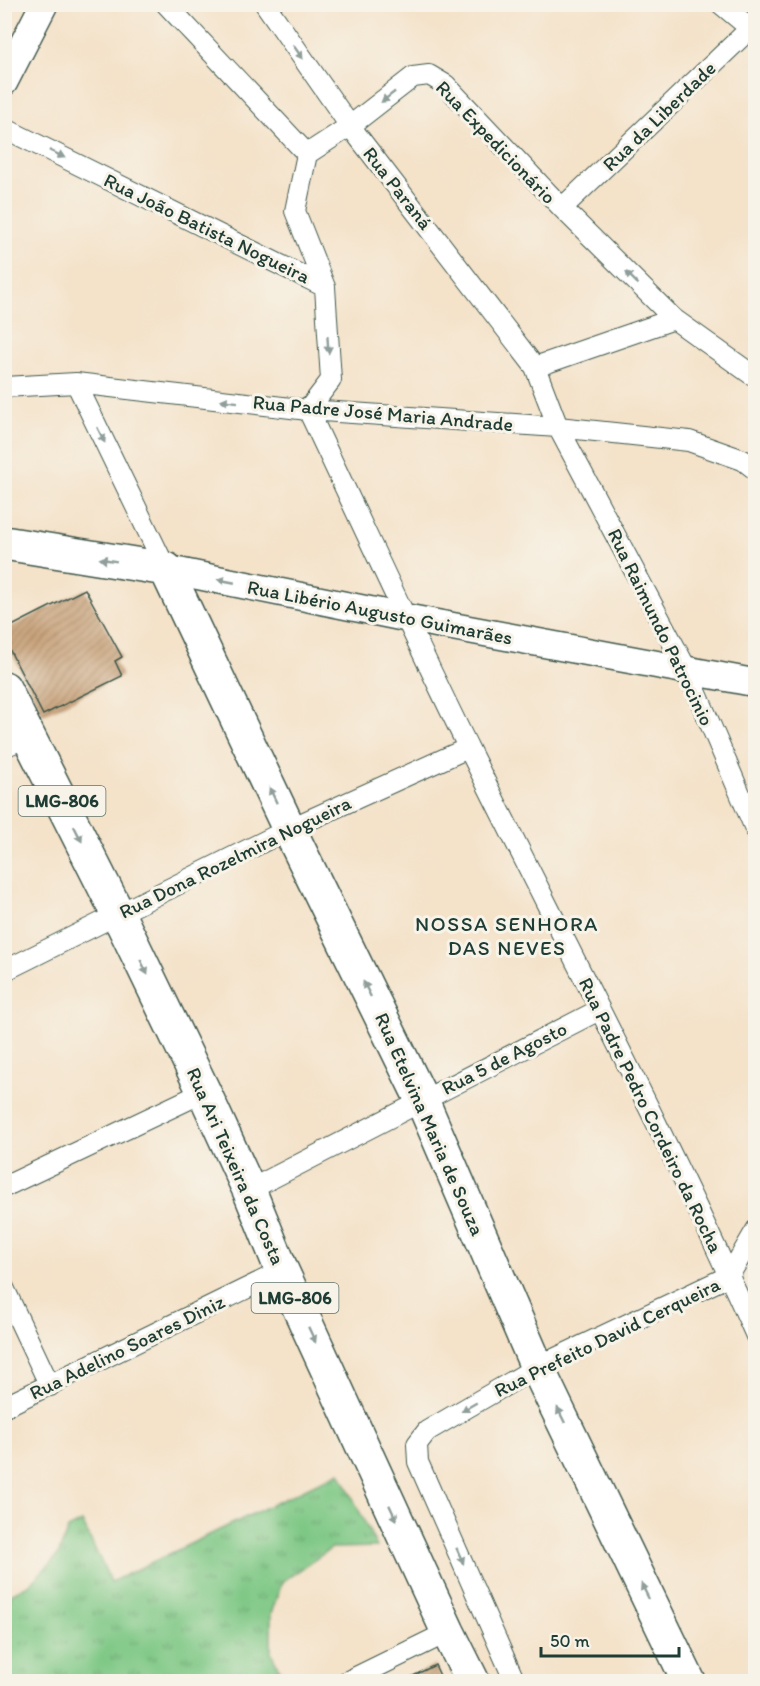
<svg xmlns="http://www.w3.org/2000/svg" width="760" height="1686" viewBox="0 0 760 1686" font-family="Itim,sans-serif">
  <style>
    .park { fill: url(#park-tufts); stroke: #4e825c; stroke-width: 1.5 }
    .building { fill: url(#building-hatch) }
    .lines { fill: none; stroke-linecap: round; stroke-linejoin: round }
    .street-casing { stroke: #3f564a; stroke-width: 22 }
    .secondary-casing { stroke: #3f564a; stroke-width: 30 }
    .highway-casing { stroke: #3f564a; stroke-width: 36 }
    .street { stroke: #fff; stroke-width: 20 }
    .secondary { stroke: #fff; stroke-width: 27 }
    .highway { stroke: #fff; stroke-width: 33 }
    .oneway { fill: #8f9e9a }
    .labels { text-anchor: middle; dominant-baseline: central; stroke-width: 6; stroke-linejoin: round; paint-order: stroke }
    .shield { fill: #f7f3e8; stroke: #60746a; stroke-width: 1.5 }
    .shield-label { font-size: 18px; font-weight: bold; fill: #1f3d34 }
    .street-label { font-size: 20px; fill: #1f3d34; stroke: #f7f3e8 }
    .neighbourhood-label { font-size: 21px; letter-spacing: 1.5px; fill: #1f3d34; stroke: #f7f3e8 }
  </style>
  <defs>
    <pattern id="park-tufts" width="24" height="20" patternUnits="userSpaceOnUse" patternTransform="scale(1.5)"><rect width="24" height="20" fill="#7dc784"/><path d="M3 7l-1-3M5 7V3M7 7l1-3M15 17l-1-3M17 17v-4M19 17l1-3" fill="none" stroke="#66a36d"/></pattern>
    <pattern id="building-hatch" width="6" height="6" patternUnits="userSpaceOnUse" patternTransform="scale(1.5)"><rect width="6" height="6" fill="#c69e75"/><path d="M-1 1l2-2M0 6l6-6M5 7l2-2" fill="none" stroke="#a08261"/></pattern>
  </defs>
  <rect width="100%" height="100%" fill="#f7f3e8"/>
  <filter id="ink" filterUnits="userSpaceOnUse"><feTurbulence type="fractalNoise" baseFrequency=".0167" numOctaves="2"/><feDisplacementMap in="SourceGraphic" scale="12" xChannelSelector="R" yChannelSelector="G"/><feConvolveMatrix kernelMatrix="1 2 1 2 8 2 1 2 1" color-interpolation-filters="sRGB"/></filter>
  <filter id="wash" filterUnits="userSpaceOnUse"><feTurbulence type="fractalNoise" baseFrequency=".008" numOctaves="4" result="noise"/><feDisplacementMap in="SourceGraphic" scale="24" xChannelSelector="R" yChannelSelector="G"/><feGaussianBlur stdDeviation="1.35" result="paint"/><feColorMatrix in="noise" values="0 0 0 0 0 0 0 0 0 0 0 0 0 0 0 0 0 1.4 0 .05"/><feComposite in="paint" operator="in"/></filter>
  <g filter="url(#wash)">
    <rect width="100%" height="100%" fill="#f4e2c9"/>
    <path class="park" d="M340 1472 377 1547 332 1548 282 1582 271 1614V1652L285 1681H5V1597L30 1584 58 1555 68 1529 82 1522 111 1582Z"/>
    <g id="blocks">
      <path class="building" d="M85 589 122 657 115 661 122 676 43 715 4 639V630Z
        M435 1665 443 1682H401Z"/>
    </g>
  </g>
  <g filter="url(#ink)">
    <use href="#blocks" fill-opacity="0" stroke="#3f564a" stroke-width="1.5"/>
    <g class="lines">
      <defs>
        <path id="street" d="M166 4 307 154
          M265 4 350 126 535 367 558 427 687 670 756 831
          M721 4 756 33
          M4 128 325 287
          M562 208 756 23
          M535 367 674 319
          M76 383 166 569
          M4 387 76 383 308 410 558 427 689 441 743 460 756 470
          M308 410C362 523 414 638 470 751 566 945 668 1137 756 1336
          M308 410 331 380 325 287 295 211 307 154 350 126 413 77 429 75 446 85 562 208 674 319 751 374
          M4 747 29 736
          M4 971 289 829 468 748
          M4 1187 204 1092
          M249 1190 599 1010
          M4 1288 50 1386
          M4 1407 282 1271
          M346 1682 448 1632
          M515 1682 418 1462 417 1444 427 1431 537 1367 729 1276 756 1230"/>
        <path id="secondary" d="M4 82 44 4
          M166 569 407 618 756 683"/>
        <path id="highway" d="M4 543 166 569 289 829 422 1100 537 1367 689 1682
          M4 688 118 914 204 1092 249 1190 282 1271 448 1632 473 1682"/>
      </defs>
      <use href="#street" class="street-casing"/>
      <use href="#secondary" class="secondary-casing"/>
      <use href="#highway" class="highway-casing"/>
      <use href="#street" class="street"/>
      <use href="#secondary" class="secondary"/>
      <use href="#highway" class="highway"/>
    </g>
    <defs><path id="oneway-solid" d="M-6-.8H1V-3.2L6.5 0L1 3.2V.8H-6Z" transform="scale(1.5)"/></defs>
    <g class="oneway">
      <use href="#oneway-solid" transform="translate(298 52) rotate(55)"/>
      <use href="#oneway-solid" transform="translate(388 97) rotate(142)"/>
      <use href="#oneway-solid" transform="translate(57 154) rotate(26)"/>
      <use href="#oneway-solid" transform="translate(632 278) rotate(-135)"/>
      <use href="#oneway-solid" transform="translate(328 345) rotate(86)"/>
      <use href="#oneway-solid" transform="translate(229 401) rotate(-173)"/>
      <use href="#oneway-solid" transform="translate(101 435) rotate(64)"/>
      <use href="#oneway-solid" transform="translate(108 560) rotate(-171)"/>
      <use href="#oneway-solid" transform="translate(226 581) rotate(-169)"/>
      <use href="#oneway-solid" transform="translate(273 795) rotate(-115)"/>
      <use href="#oneway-solid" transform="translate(78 834) rotate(63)"/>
      <use href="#oneway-solid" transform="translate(144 967) rotate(64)"/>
      <use href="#oneway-solid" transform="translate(367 989) rotate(-116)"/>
      <use href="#oneway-solid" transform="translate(312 1335) rotate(65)"/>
      <use href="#oneway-solid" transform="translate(469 1407) rotate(150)"/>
      <use href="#oneway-solid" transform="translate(561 1415) rotate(-116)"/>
      <use href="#oneway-solid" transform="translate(393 1513) rotate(65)"/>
      <use href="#oneway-solid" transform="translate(460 1556) rotate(66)"/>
      <use href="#oneway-solid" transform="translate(645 1591) rotate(-116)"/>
    </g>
  </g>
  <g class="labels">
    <g class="shield">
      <rect x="18.5" y="786" width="87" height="30" rx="4.5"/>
      <rect x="251.5" y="1283" width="87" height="30" rx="4.5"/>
    </g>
    <g class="shield-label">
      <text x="62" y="801">LMG-806</text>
      <text x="295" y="1298">LMG-806</text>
    </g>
    <g class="street-label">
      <text transform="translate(659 116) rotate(-44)">Rua da Liberdade</text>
      <text transform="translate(496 142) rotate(46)">Rua Expedicionário</text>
      <text transform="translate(398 188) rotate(52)">Rua Paraná</text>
      <text transform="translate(207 228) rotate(26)">Rua João Batista Nogueira</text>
      <text transform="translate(383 413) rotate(5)">Rua Padre José Maria Andrade</text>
      <text transform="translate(380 612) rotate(11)">Rua Libério Augusto Guimarães</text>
      <text transform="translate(661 627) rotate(64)">Rua Raimundo Patrocinio</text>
      <text transform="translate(235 857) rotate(-26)">Rua Dona Rozelmira Nogueira</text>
      <text transform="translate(504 1058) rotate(-27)">Rua 5 de Agosto</text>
      <text transform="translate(651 1115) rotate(64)">Rua Padre Pedro Cordeiro da Rocha</text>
      <text transform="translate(430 1124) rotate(66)">Rua Etelvina Maria de Souza</text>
      <text transform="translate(236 1166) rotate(66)">Rua Ari Teixeira da Costa</text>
      <text transform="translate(607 1337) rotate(-26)">Rua Prefeito David Cerqueira</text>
      <text transform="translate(127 1347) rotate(-26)">Rua Adelino Soares Diniz</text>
    </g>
    <g class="neighbourhood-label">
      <text x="507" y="923">NOSSA SENHORA<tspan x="507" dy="24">DAS NEVES</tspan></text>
    </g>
  </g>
  <rect width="760" height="1686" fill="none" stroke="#f7f3e8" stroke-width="24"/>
  <path d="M541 1647v9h138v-9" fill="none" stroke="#1f3d34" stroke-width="3"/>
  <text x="550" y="1647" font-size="18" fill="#1f3d34" stroke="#f7f3e8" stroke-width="4.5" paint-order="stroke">50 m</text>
</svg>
